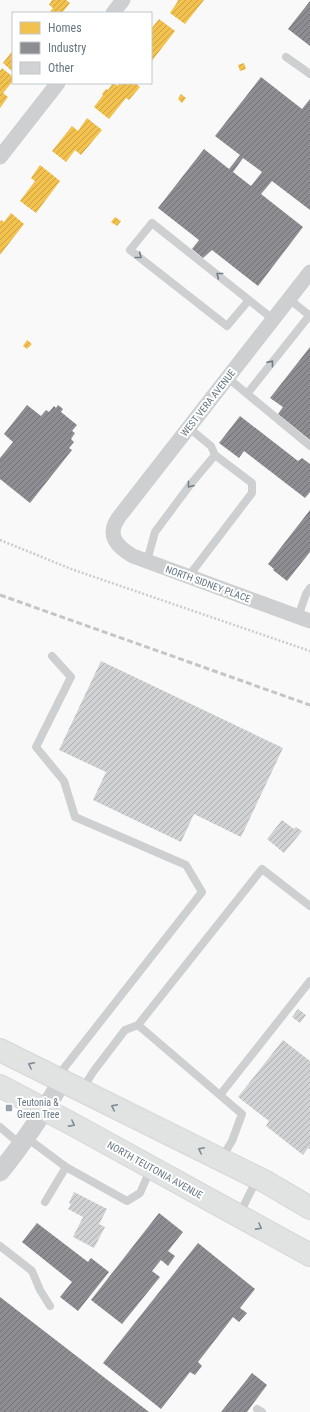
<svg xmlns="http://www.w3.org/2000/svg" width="310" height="1412" viewBox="0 0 310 1412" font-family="'Roboto Condensed',sans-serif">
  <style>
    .homes { fill: url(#homes-hatch) }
    .industry { fill: url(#industry-hatch); fill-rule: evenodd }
    .building { fill: url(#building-hatch) }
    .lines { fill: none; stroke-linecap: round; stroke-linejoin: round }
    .secondary-casing { stroke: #d5d6d7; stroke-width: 24 }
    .path { stroke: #cbcccd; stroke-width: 2.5; stroke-dasharray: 2 2; stroke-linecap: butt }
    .service { stroke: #cecfd0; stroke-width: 8 }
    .minor { stroke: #cecfd0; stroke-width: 15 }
    .tertiary { stroke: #cecfd0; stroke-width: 19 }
    .secondary { stroke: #e1e2e2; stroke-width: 22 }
    .rail { stroke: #c3c5c6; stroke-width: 3; stroke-dasharray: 6 3; stroke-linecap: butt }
    .oneway { stroke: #707f8b }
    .oneway2 { stroke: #7e8c96 }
    .poi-dot { fill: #99a4ac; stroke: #fff; stroke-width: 1.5 }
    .labels { text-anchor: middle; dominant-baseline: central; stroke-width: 4; stroke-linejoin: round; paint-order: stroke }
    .street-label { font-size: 10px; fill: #657683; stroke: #fff }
    .poi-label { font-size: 10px; fill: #657683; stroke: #fff; text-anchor: start }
  </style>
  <defs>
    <pattern id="homes-hatch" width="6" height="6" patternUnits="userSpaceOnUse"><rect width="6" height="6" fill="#f2c14e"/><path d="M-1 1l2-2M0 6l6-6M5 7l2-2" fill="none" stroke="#c8a146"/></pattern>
    <pattern id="industry-hatch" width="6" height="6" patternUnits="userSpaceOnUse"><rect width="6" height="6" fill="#8d8d92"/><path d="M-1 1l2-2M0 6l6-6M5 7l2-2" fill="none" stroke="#717277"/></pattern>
    <pattern id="building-hatch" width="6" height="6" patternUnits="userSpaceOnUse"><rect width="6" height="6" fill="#d0d2d3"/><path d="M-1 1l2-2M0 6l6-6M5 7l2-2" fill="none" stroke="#acafb1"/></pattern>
  </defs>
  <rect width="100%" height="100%" fill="#f9f9f9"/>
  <path class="homes" d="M52 0H66L70 3 62 13H49L53 8 49 5Z
    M177 0H204L185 24 170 13 178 1Z
    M159 19 175 31 151 62V29Z
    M13 50V72L3 63Z
    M244 63 246 69 240 71 238 65Z
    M2 68 13 77V81L3 93 8 97 0 108V71Z
    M113 83 118 86 120 83H135L140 87 129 100 126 98 109 119 94 107 103 95 102 94 106 89 108 90Z
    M181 94 186 98 182 103 178 99Z
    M87 118 102 130 81 155 75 150 66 162 52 151 72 126 78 131Z
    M40 165 60 181 36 213 20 201 35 181 31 178Z
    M11 213 24 224 0 255V222L1 220 4 222Z
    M115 217 121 221 117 226 111 222Z
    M27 340 32 344 27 349 23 346Z"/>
  <path class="industry" d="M310 1V46L288 29Z
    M261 77 302 109 310 99V210L272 181 261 194 303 227 258 286 212 250 203 258 192 249 199 240 158 208 204 149 229 169 240 155 215 136ZM243 158 262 172 251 186 233 172Z
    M310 347V440L278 414 283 407 270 398Z
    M27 405 41 416 46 410 49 412 54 406 56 408 58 405 63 409 61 412 77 425 72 431 75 433 71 439 74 442 69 448 72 450 30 503 0 479V458L13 442 4 434Z
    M240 416 298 461 302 458 310 464V492L305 498 244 451 239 458 219 443Z
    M310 510V552L287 581 273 570 274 569 268 564Z
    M159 1213 183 1232 168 1251 175 1256 168 1266 161 1260 152 1271 160 1277 122 1324 91 1300Z
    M37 1223 88 1262 91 1258 109 1272 78 1311 60 1297 72 1282 22 1242Z
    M198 1243 255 1289 240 1308 247 1313 239 1322 233 1317 198 1362 202 1366 195 1375 190 1372 161 1409 103 1363Z
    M0 1297 149 1412H0Z
    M252 1373 267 1385 247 1412H221Z"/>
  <path class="building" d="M101 661 283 748 241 837 194 814 181 842 93 800 106 772 59 750Z
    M282 820 294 829 296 827 302 831 284 853 267 839Z
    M298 1009 306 1015 300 1023 292 1017Z
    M283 1040 310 1061V1149L308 1148 303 1155 266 1126 269 1121 238 1097Z
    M74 1192 107 1209 99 1224 105 1227 94 1248 73 1237 83 1217 68 1209 71 1204 69 1203Z"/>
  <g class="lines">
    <defs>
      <path id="secondary" d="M0 1050 266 1182 310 1208
        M0 1086 74 1125 310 1255"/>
    </defs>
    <use href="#secondary" class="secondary-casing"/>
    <path class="path" d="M0 540 74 570 310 651"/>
    <path class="service" d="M286 57 310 74
      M289 299 310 316
      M249 300 227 326 130 250 152 223 274 320
      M228 378 310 446
      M247 394 309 316
      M147 561 155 532 190 485 215 455
      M188 577 252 493V483L215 455 211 446 189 428
      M298 617 306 594 310 588
      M52 656 71 677 36 747 64 781 75 817 186 865 202 892 57 1077
      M138 1025 262 869 310 906
      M82 1090 93 1072 125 1030 138 1025 242 1114 232 1141 221 1159
      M220 1095 310 981
      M0 1127 21 1145
      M27 1138 66 1167 127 1201 140 1193 151 1168
      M45 1202 66 1167
      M239 1215 257 1179
      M0 1246 32 1271 40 1290 50 1306
      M257 1409 262 1412"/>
    <path class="minor" d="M113 13 123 0
      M0 157 58 83
      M310 272 119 517C106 535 116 546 133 556L310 621"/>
    <path class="tertiary" d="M0 1172C24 1143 43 1113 62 1081"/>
    <use href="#secondary" class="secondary"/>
    <path class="rail" d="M0 595 310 705"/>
  </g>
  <defs><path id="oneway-chevron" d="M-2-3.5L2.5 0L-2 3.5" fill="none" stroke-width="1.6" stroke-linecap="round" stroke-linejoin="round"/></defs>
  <g class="oneway">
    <use href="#oneway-chevron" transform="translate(139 256) rotate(38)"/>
    <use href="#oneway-chevron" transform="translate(219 275) rotate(-142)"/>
    <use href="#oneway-chevron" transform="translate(271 363) rotate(-51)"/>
    <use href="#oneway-chevron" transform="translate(190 485) rotate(128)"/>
  </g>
  <g class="oneway2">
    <use href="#oneway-chevron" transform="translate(31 1065) rotate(-153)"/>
    <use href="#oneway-chevron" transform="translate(114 1107) rotate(-154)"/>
    <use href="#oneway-chevron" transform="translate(72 1124) rotate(28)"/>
    <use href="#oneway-chevron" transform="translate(201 1150) rotate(-154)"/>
    <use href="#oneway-chevron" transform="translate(259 1227) rotate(29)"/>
  </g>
  <rect class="poi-dot" x="5" y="1104" width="8" height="8" rx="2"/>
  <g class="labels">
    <g class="street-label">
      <text transform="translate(208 403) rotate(-52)">WEST VERA AVENUE</text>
      <text transform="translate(208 584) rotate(20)">NORTH SIDNEY PLACE</text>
      <text transform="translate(155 1170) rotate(29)">NORTH TEUTONIA AVENUE</text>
    </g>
    <g class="poi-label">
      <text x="17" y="1102">Teutonia &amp;<tspan x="17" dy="12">Green Tree</tspan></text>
    </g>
  </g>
  <rect x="12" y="12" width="140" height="72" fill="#ffffff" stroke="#c1c8cd"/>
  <rect x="20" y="22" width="20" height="12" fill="#f2c14e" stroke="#c1c8cd"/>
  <text x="48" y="32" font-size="12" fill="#657683">Homes</text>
  <rect x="20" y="42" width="20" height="12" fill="#8d8d92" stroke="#c1c8cd"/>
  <text x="48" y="52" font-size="12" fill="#657683">Industry</text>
  <rect x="20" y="62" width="20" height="12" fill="#d0d2d3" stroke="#c1c8cd"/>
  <text x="48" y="72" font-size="12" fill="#657683">Other</text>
</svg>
